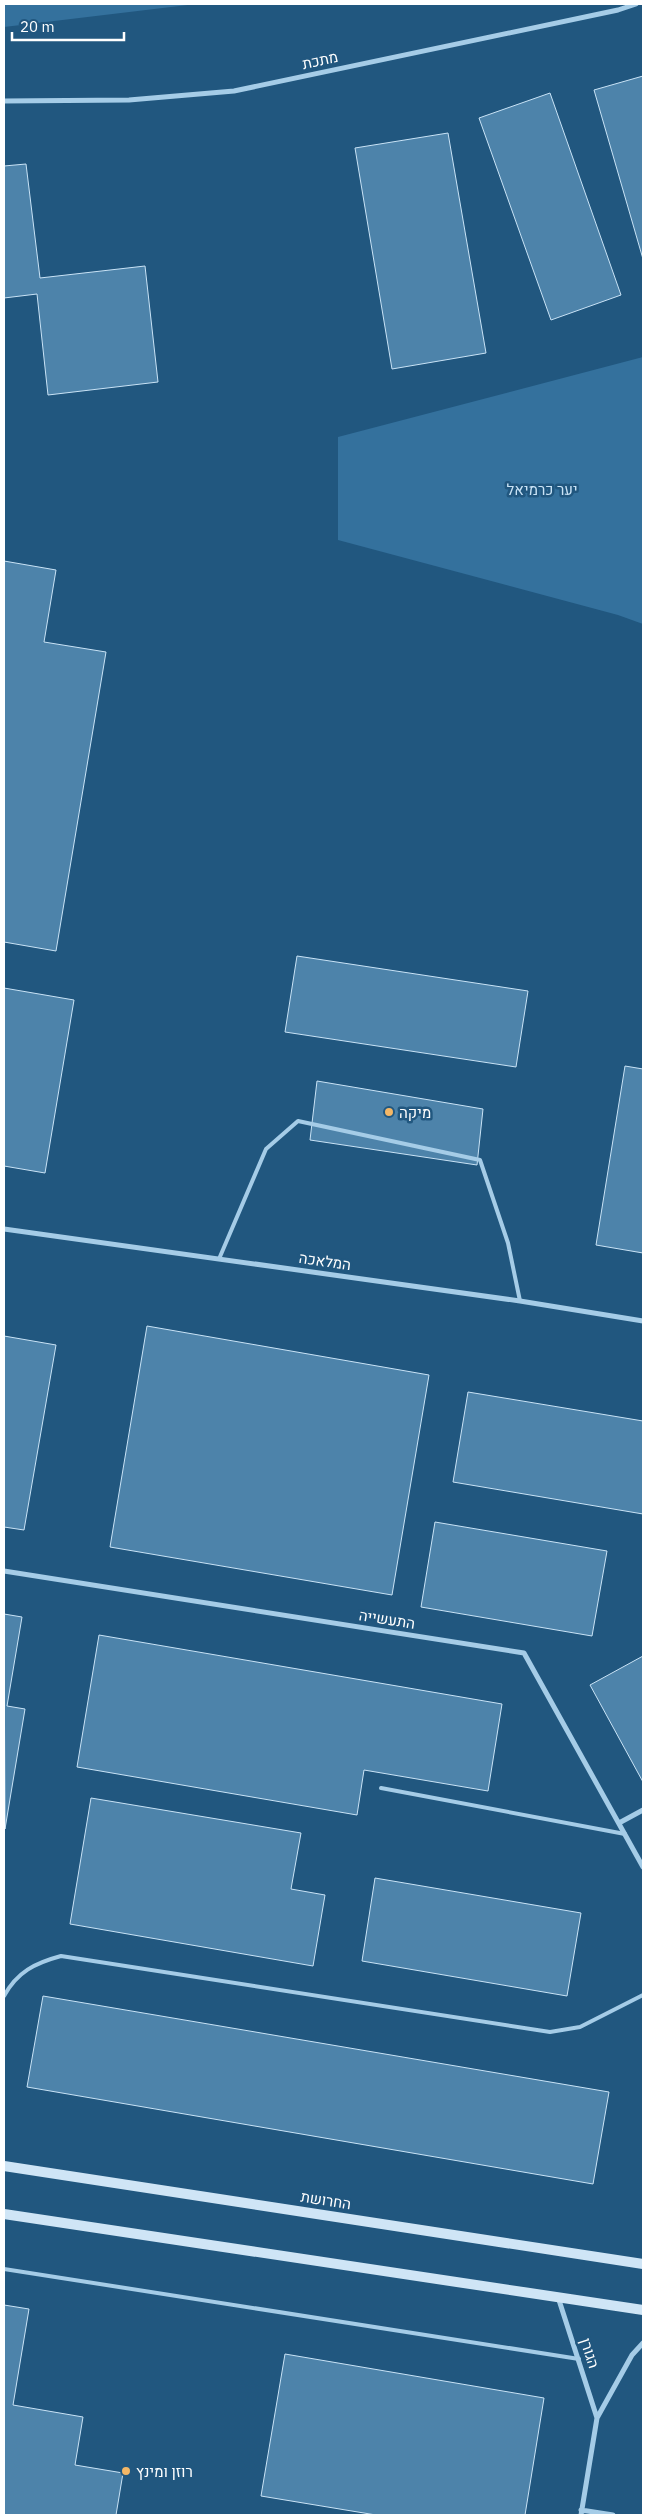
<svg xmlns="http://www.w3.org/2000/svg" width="647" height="2519" viewBox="0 0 647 2519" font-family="'IBM Plex Sans',Heebo,sans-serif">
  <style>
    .green { fill: #34719d }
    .building { fill: #4d83aa; stroke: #c9e3f6 }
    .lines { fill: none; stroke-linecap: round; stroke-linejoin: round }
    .lane { stroke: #a5cce7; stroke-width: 4 }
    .street { stroke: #a5cce7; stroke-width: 5 }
    .secondary { stroke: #cfe5f6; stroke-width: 10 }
    .poi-dot { fill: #f4b766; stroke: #21577f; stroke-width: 2 }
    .labels { text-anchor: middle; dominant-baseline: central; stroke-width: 5; stroke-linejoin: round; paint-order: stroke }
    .street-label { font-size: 15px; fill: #fff; stroke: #21577f }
    .park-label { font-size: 15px; fill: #c9e3f6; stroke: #21577f }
    .poi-label { font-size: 15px; fill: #fff; stroke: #21577f; text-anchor: start }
  </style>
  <rect width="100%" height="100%" fill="#21577f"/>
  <path class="green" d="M4 4H196L4 27Z
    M643 357V624L618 615 338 540V437Z"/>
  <path class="building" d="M643 76V259L594 90Z
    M550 93 621 295 551 320 479 118Z
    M448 133 486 353 392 369 355 148Z
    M26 164 40 278 145 266 158 382 48 395 37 294 4 298V166Z
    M4 561 56 570 44 642 106 652 56 951 4 942Z
    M297 956 528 991 516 1067 285 1032Z
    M4 988 74 1000 45 1173 4 1166Z
    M625 1066 643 1069V1253L596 1245Z
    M317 1081 483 1109 477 1165 310 1140Z
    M147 1326 429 1375 392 1595 110 1547Z
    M4 1336 56 1345 24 1530 4 1527Z
    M468 1392 643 1421V1514L453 1482Z
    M435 1522 607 1551 592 1636 421 1607Z
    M4 1614 22 1617 7 1706 25 1709 5 1829Z
    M99 1635 502 1704 488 1791 364 1770 357 1815 77 1767Z
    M643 1656V1782L590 1685Z
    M91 1798 301 1833 291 1889 325 1895 313 1966 70 1924Z
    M375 1878 581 1913 567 1996 362 1961Z
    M43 1996 609 2092 593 2184 27 2087Z
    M4 2305 29 2309 13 2405 83 2417 75 2465 123 2473 116 2515H4Z
    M285 2354 544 2398 525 2515H376L261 2496Z"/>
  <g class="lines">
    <path class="lane" d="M219 1259 266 1149 298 1121 480 1160 508 1243 520 1301
      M381 1788 625 1834
      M4 1996C17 1972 35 1963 61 1956L550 2032 580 2027 643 1995
      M4 2269 579 2359"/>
    <path class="street" d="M4 101 129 100 234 91 618 10 636 4
      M4 1229 520 1301 643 1321
      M4 1571 524 1653 643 1867
      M619 1823 643 1810
      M558 2297 597 2418
      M581 2510 613 2515
      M581 2515 597 2418 632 2355 643 2343"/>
    <path class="secondary" d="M4 2166 643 2264
      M4 2214 643 2310"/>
  </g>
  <g class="poi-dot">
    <circle cx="389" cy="1112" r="5"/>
    <circle cx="126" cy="2471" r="5"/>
  </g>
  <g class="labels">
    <g class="street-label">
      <text transform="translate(320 60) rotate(-12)">מתכת</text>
      <text transform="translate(325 1261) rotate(8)">המלאכה</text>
      <text transform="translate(387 1619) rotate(9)">התעשייה</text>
      <text transform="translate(326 2200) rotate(9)">החרושת</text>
      <text transform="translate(590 2353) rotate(72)">הגורן</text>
    </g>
    <g class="park-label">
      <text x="542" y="489">יער כרמיאל</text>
    </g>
    <g class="poi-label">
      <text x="399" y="1112">מיקה</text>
      <text x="136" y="2471">רוזן ומינץ</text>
    </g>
  </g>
  <rect width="647" height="2519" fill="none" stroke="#ffffff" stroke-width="10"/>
  <path d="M12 32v8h112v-8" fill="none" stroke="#ffffff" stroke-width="2.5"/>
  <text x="20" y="32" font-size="15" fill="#ffffff" stroke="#21577f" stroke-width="4" paint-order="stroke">20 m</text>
</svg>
